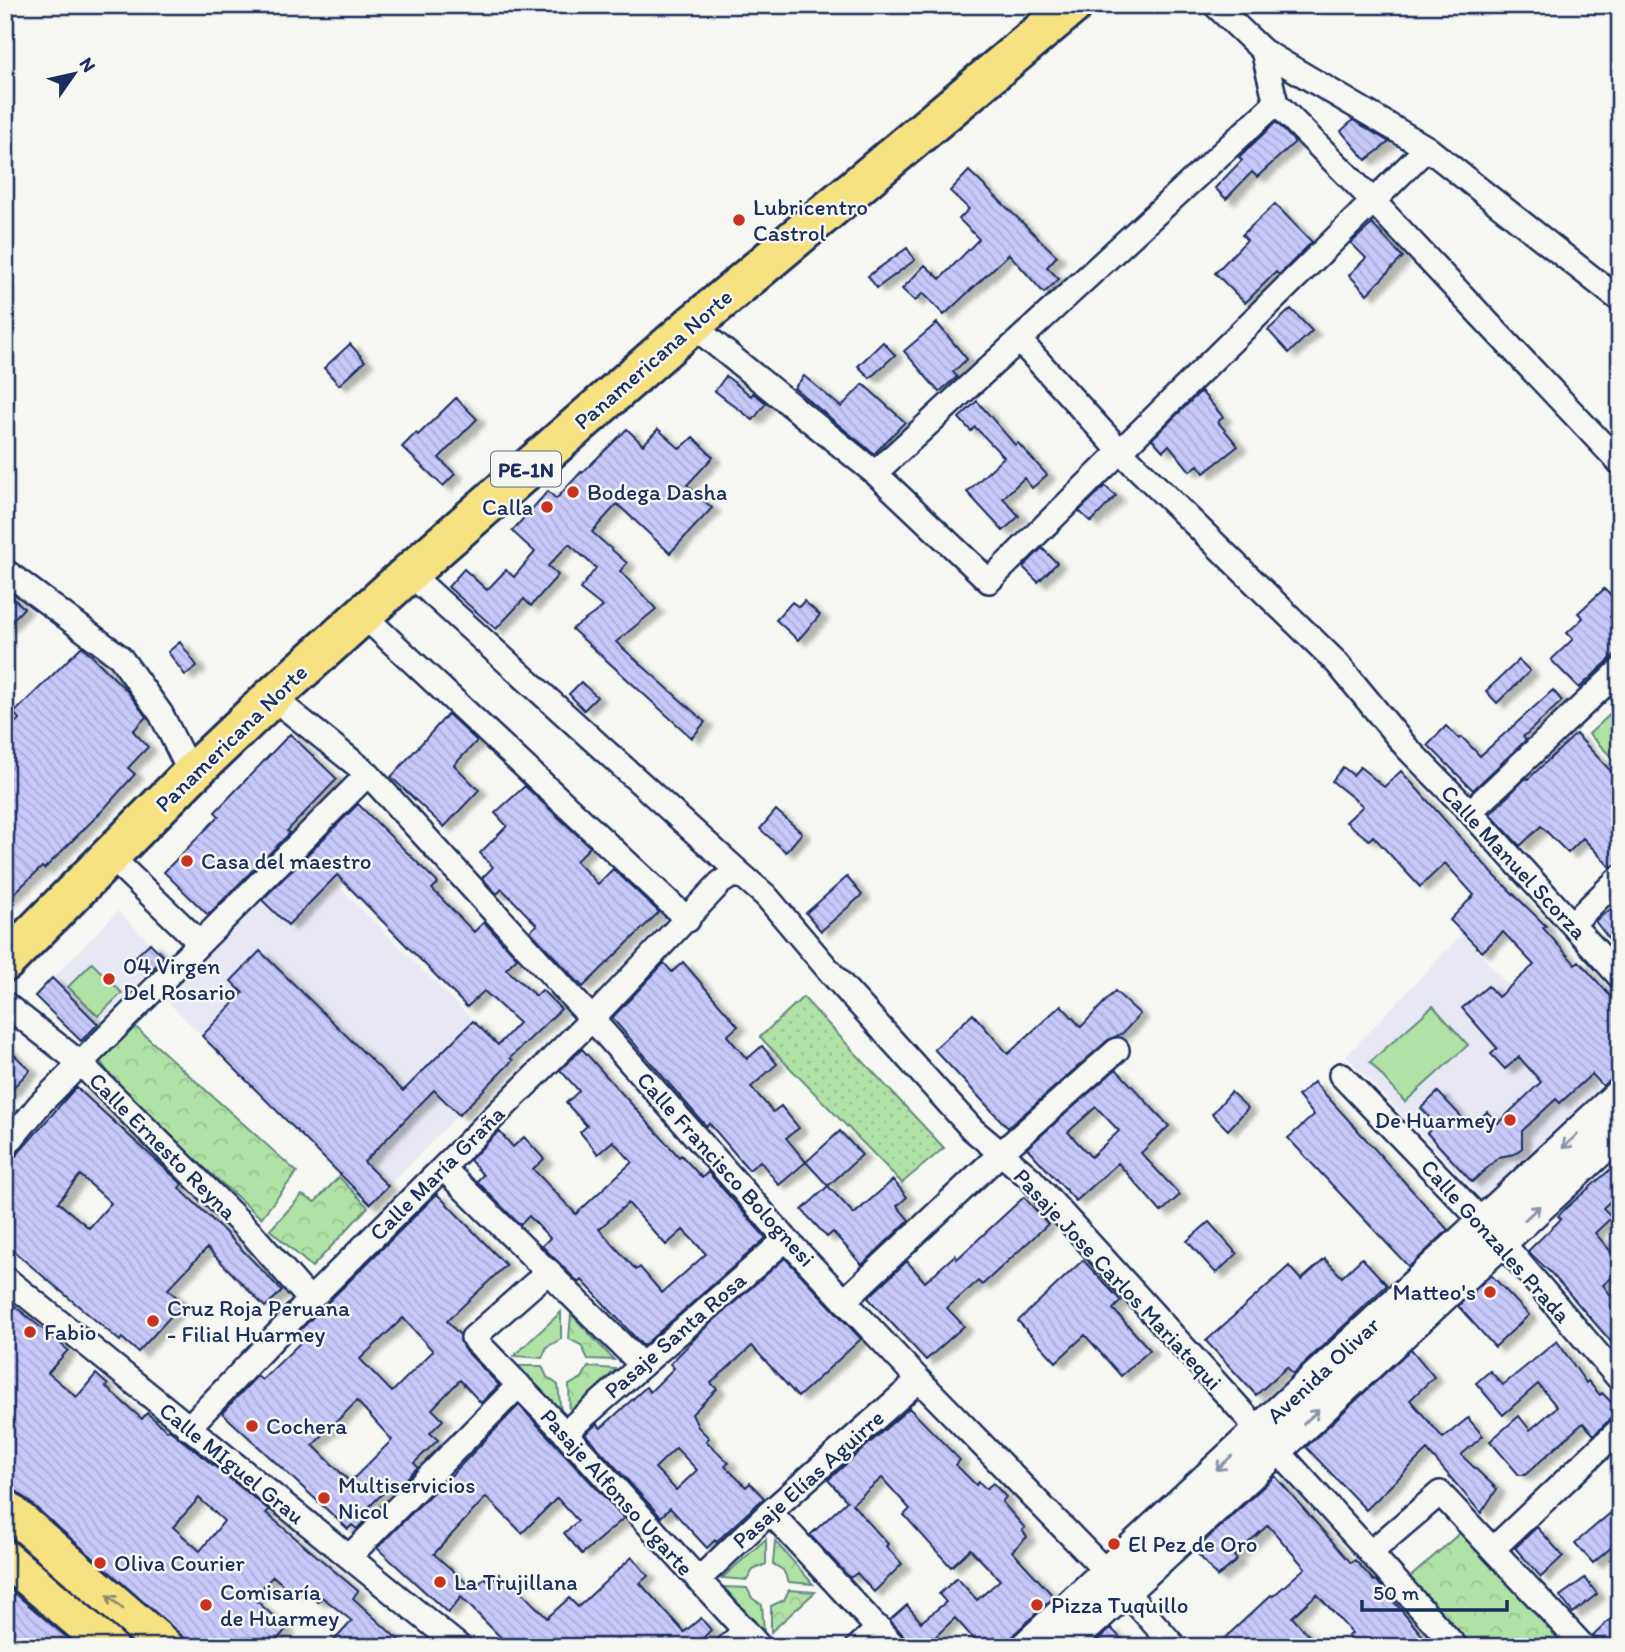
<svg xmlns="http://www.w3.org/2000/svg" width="1625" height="1652" viewBox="0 0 1625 1652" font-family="Itim,sans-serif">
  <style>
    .built { fill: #e8e8f4 }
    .grass { fill: url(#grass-dots); stroke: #658982; stroke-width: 2 }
    .park { fill: url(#park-crowns); stroke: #658982; stroke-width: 2 }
    .pitch { fill: #afe3a5; stroke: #658982; stroke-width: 2 }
    .building { fill: url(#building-back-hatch); stroke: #1b2f5e; stroke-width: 2; fill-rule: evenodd; filter: url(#shadow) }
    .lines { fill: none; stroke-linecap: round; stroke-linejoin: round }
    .street-casing { stroke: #1b2f5e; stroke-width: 28 }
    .secondary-casing { stroke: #1b2f5e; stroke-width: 37 }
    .primary-casing { stroke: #1b2f5e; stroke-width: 40 }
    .highway-casing { stroke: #1b2f5e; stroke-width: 44 }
    .street { stroke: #f6f6f2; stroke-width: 23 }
    .secondary { stroke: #f6f6f2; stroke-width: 32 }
    .primary { stroke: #f6e281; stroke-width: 35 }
    .highway { stroke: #f6e281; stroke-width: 38 }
    .oneway { stroke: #8892a8 }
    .oneway2 { stroke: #888870 }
    .poi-dot { fill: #c8321e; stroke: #f6f6f2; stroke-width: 2.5 }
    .labels { text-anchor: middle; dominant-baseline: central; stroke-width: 5; stroke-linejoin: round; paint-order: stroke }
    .shield { fill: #f6f6f2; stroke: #5d6b8a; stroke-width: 2 }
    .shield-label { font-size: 21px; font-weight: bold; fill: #1b2f5e }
    .poi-label { font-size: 23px; fill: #1b2f5e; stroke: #f6f6f2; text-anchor: start }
    .street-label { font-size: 23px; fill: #1b2f5e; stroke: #f6f6f2 }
  </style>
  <defs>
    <pattern id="grass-dots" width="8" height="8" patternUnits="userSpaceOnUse" patternTransform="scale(1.75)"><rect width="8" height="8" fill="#afe3a5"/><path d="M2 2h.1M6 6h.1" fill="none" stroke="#96c390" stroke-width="1.8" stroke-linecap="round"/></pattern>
    <pattern id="park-crowns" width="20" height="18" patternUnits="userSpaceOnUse" patternTransform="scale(1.75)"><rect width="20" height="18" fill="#afe3a5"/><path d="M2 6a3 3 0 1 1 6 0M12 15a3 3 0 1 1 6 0" fill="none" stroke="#96c390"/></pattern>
    <pattern id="building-back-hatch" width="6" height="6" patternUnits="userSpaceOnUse" patternTransform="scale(1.75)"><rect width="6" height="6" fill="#c8c8fa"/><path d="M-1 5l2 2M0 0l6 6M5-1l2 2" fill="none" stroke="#abacd9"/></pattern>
    <filter id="shadow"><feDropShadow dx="8" dy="4.5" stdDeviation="2" flood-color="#0004"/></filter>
  </defs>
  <rect width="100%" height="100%" fill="#f6f6f2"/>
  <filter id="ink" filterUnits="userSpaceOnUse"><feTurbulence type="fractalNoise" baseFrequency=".0143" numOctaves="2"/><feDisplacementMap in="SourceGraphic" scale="14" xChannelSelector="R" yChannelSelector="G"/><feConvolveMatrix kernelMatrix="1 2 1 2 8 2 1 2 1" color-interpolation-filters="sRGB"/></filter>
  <g filter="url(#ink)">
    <path class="built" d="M305 853 513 1060 370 1204 162 996Z
      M118 911 164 957 81 1041 35 996Z
      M1462 934 1604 1092 1481 1198 1346 1056Z"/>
    <path class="grass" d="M803 997 944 1148 902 1183 760 1037Z"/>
    <path class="park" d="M131 1023 297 1172 261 1218 127 1099 96 1055Z
      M339 1177 368 1207 312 1267 270 1230 302 1195 315 1202Z
      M561 1312V1339L547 1347 542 1358 514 1356Z
      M571 1314 614 1360 588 1359 581 1345 569 1339Z
      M515 1366H542L547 1377 558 1385 561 1413Z
      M588 1367 616 1369 570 1414 569 1385 582 1378Z
      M5 1520 154 1647H121L5 1550Z
      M1462 1531 1567 1642 1561 1647H1470L1408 1579Z
      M766 1539V1564L753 1570 747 1580 722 1578Z
      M775 1541 813 1584 789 1582 783 1570 773 1564Z
      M723 1587 747 1588 752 1598 762 1605 764 1631Z
      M789 1590 815 1592 771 1632V1606L784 1600Z"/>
    <path class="pitch" d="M1620 705V766L1589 734Z
      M92 963 122 993 98 1016 68 987Z
      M1433 1006 1468 1045 1405 1102 1370 1062Z"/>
    <path class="building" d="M1353 120 1389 142 1366 160 1341 131Z
      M1276 122 1295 142 1257 177 1252 172 1226 199 1215 188 1242 160 1239 157Z
      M969 171 1057 256 1047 267 1059 279 1044 293 1009 254 944 315 923 293 915 301 902 289 925 265 940 279 979 239 959 219 969 209 950 191Z
      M1275 204 1312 242 1279 275 1276 272 1245 303 1215 273 1247 240 1242 235Z
      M1372 224 1403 257 1367 294 1349 275 1366 258 1351 243Z
      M907 248 915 260 877 288 868 276Z
      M1291 309 1312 331 1289 353 1268 330Z
      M937 323 967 359 953 372 957 377 939 392 904 351Z
      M883 342 895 355 870 378 858 366Z
      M350 344 365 361 339 385 324 368Z
      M726 376 751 396 753 393 766 403 753 420 715 391Z
      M804 376 841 407 863 384 905 422 874 454 794 388Z
      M1201 391 1223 417 1218 422 1238 446 1204 473 1198 465 1190 471 1169 445 1163 451 1152 439Z
      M456 398 477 419 439 458 455 474 443 486 402 447 416 433 418 435Z
      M977 401 1015 445 1018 443 1047 475 1032 488 1024 478 1003 498 1019 516 1003 531 967 492 1004 457 975 427 971 431 959 418Z
      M627 429 643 445 658 429 680 449 693 437 713 457 687 485 712 508 670 553 617 504 592 532 627 563 620 571 656 609 616 642 705 722 692 738 572 629 603 607 580 589 596 568 569 544 548 566 558 575 531 606 524 599 496 629 448 587 464 569 487 590 506 570 514 577 535 552 512 531 548 491 556 499 581 472 582 473Z
      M1105 486 1116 496 1091 522 1079 511Z
      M1042 548 1057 563 1038 582 1023 567Z
      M1620 586V608L1610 617 1620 628V650L1579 688 1551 660 1573 639 1567 633 1583 618 1578 613 1604 589 1610 595Z
      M5 591 24 608 5 628Z
      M804 601 820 615 798 640 776 620 792 602 799 607Z
      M180 642 197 666 185 675 168 652Z
      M82 646 128 692 146 717 133 731 148 747 128 768 135 774 103 810 44 869 42 867 5 902V733L19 719 14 713Z
      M1519 660 1530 671 1497 703 1486 691Z
      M581 682 597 697 584 710 569 694Z
      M1553 690 1562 701 1523 737 1526 740 1473 790 1428 745 1446 726 1459 739 1462 737 1480 756Z
      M448 714 477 741 454 765 479 790 444 827 391 777Z
      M290 734 337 779 287 831 290 833 208 915 164 872 219 816 215 812Z
      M1576 734 1620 781V863L1610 867 1583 838 1568 853 1541 826 1520 846 1490 814 1526 778 1528 779Z
      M1343 767 1353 775 1360 767 1384 787 1401 771 1494 875 1546 926 1543 928 1575 964 1579 961 1620 1007V1077H1615L1603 1086 1592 1074 1560 1103 1556 1099 1522 1131V1148L1514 1154 1499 1157 1472 1182 1427 1133 1436 1125 1421 1108 1438 1092 1471 1127 1487 1112 1498 1123 1541 1082 1519 1057 1505 1069 1491 1054 1497 1048 1462 1008 1488 986 1498 997 1534 965 1503 932 1482 952 1450 920 1474 895 1445 863 1420 887 1373 836 1369 840 1346 822 1363 806 1332 781Z
      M525 786 590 847 576 861 598 884 613 869 659 912 583 987 530 931 537 925 502 889 497 894 482 878 493 867 480 853 507 826 495 813Z
      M358 804 438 883 432 889 474 932 484 922 517 958 506 969 536 996 542 990 561 1009 510 1058 513 1060 459 1115 434 1090 364 1162 388 1186 370 1204 202 1036 243 993 231 981 260 951 403 1091 473 1021 498 1045 519 1023 484 991 467 1007 337 875 288 925 262 900Z
      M776 810 802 833 786 852 760 829Z
      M847 877 862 895 821 931 806 913Z
      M1620 902V953L1595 921Z
      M150 943 164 957 149 973 134 958Z
      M683 962 738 1026 727 1036 747 1059 762 1046 777 1064 751 1087 773 1112 781 1106 799 1128 786 1138 806 1162 779 1185 760 1161 749 1170 709 1123 706 1126 612 1018 664 963 672 972Z
      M52 978 98 1024 81 1041 35 996Z
      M1115 991 1140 1014 1123 1033 1108 1040 1008 1128 934 1049 973 1014 1008 1054 1061 1005 1081 1027Z
      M5 1046 30 1070 5 1096Z
      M582 1049 679 1157 681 1155 702 1178 708 1172 766 1238 643 1346 582 1280 579 1283 542 1246 550 1238 529 1216 520 1225 494 1199 477 1181 483 1175 470 1160 499 1131 513 1147 524 1137 544 1159 533 1169 576 1214 632 1162 613 1141 598 1154 580 1132 587 1126 566 1103 579 1091 560 1070ZM628 1203 666 1245 683 1230 706 1254 662 1293 640 1267 636 1270 599 1229Z
      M1116 1069 1169 1126 1141 1153 1180 1195 1161 1212 1118 1163 1076 1201 1027 1148ZM1096 1107 1119 1131 1091 1157 1068 1132Z
      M1314 1082 1448 1230 1409 1267 1288 1138 1314 1115 1298 1096Z
      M76 1087 182 1184 179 1188 223 1230 282 1291 265 1307 207 1248 168 1289 183 1303 138 1352 122 1338 120 1341 5 1244V1161L16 1156ZM80 1175 111 1203 89 1228 58 1202Z
      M1231 1092 1248 1108 1228 1130 1212 1114Z
      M840 1131 862 1155 828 1186 806 1162Z
      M1620 1161V1192L1603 1208 1612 1217 1595 1233 1620 1262V1271L1603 1285 1620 1307V1352L1553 1275 1528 1251 1561 1219 1558 1216 1566 1208Z
      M893 1180 907 1197 897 1206 909 1220 862 1265 833 1232 827 1237 802 1210 828 1186 854 1214Z
      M437 1194 506 1265 447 1321 460 1335 463 1348 499 1385 481 1403 460 1380 432 1409 443 1420 430 1433 438 1440 414 1463 418 1467 400 1485 396 1480 366 1510 371 1514 357 1529 352 1525 348 1529 222 1413 257 1376 262 1380 305 1338 299 1331ZM403 1318 433 1351 392 1392 360 1359ZM357 1401 392 1440 350 1482 313 1445Z
      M1024 1197 1048 1224 982 1285 978 1281 947 1308 964 1326 926 1360 868 1298 907 1261 925 1282 955 1255 957 1259Z
      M1209 1222 1237 1254 1216 1273 1187 1241Z
      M785 1258 861 1339 798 1397 752 1346 711 1383 717 1389 692 1414 698 1427 709 1438 706 1441 729 1463 725 1466 746 1487 750 1483 764 1498 716 1542 715 1540 707 1548 670 1508 661 1517 585 1434 597 1424 601 1428 646 1387 650 1392 674 1368 670 1364 704 1329ZM676 1448 697 1470 676 1490 655 1468Z
      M1362 1258 1387 1285 1293 1374 1287 1367 1256 1395 1206 1341 1289 1266 1301 1280 1325 1259 1342 1277Z
      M1083 1260 1121 1301 1113 1309 1150 1350 1121 1376 1085 1335 1056 1362 1018 1321Z
      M1491 1275 1529 1315 1495 1347 1458 1306Z
      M5 1298 68 1350 48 1373 77 1397 96 1374 108 1385 106 1387 142 1419 147 1413 167 1431 168 1429 269 1510 266 1513 358 1591 353 1598 406 1647H328L352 1621 322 1597 318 1602 298 1586 292 1593 273 1576 253 1598 287 1628 271 1647H195L18 1492 5 1486ZM199 1498 224 1521 200 1551 173 1527Z
      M1557 1341 1586 1383 1588 1381 1600 1395 1602 1393 1620 1411V1415L1610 1419 1594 1435 1583 1423 1525 1475H1519L1490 1441 1519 1416 1530 1430 1557 1407 1538 1384 1503 1415 1476 1383 1490 1371 1503 1385Z
      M1411 1349 1434 1377 1410 1400 1443 1438 1468 1418 1483 1436 1461 1455 1497 1489 1481 1513 1427 1450 1366 1510 1306 1447Z
      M519 1405 624 1518 582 1554 564 1533 578 1521 557 1498 522 1533 486 1497 434 1554 473 1589 485 1578 490 1583 499 1574 508 1583 511 1581 547 1618 569 1598 578 1607 632 1557 648 1576 640 1583 684 1632 701 1618 711 1630 704 1637 713 1647H510L461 1597 448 1613 377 1548 439 1486 440 1487Z
      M909 1408 960 1460 956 1465 976 1485 979 1482 986 1489 993 1483 1006 1497 1002 1502 1025 1528 1022 1530 1027 1537 1012 1551 1054 1597 1014 1634 1009 1647H981L955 1618 934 1638 941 1647 909 1646 905 1637 890 1620 907 1605 921 1622 946 1602 939 1594 957 1578 977 1600 1000 1580 970 1549 951 1567 904 1515 910 1509 882 1478 852 1504 888 1544 886 1546 902 1564 874 1592 857 1573 850 1578 810 1535 847 1501 828 1480Z
      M1275 1476 1351 1563 1355 1560 1374 1581 1376 1580 1432 1647H1357L1348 1636 1352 1633 1317 1594 1292 1617 1319 1647H1215L1271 1595 1273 1596 1305 1568 1268 1525 1234 1556 1237 1560 1217 1577 1195 1550Z
      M1620 1505V1540L1593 1563 1575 1543Z
      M1537 1527 1563 1556 1541 1577 1515 1548Z
      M1585 1578 1597 1594 1573 1613 1560 1596Z
      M5 1585 78 1647H5Z
      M1620 1610V1647H1604L1593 1636Z
      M1111 1628 1129 1647H1091Z"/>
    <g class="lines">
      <defs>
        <path id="street" d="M1215 5 1263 51 1427 148 1620 300
          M1276 103 1374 202 1620 463
          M692 325 875 473 989 581 1427 148
          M1019 340 1121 452 1337 663 1407 748 1470 812 1620 977
          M875 473 1276 103 1263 51
          M5 571 120 657 161 714 191 774
          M409 573 743 876
          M363 615 688 920
          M272 697 368 774 592 1019 786 1239 919 1380 1125 1591 1175 1647
          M1470 812 1620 670
          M110 856 200 943
          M1572 924 1620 877
          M5 1004 80 1063 253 1235 310 1300
          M1341 1075 1501 1241 1620 1380
          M5 1147 40 1104 368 774
          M443 1168 641 1364
          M549 1271 473 1338 565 1433 760 1647
          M5 1278 460 1647
          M844 1301 1001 1153 1117 1050
          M188 1428 310 1300 592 1019 720 883 731 876H743L766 896 832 974 972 1129 1030 1178 1456 1647
          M565 1433 786 1239
          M770 1512 895 1647
          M1493 1549 1620 1429
          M1370 1553 1440 1493 1584 1647
          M350 1556 519 1385
          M698 1580 770 1512 919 1380
          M728 1647 745 1630
          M858 1647 879 1628"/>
        <path id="secondary" d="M1027 1647 1620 1095
          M1063 1647 1620 1131"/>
        <path id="primary" d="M5 1507 166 1647
          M5 1558 109 1647"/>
        <path id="highway" d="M5 962 191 774 272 697 409 573 692 325 1073 5"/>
      </defs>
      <use href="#street" class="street-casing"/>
      <use href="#secondary" class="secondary-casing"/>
      <use href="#primary" class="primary-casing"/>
      <use href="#highway" class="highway-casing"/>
      <use href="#street" class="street"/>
      <use href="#secondary" class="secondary"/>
      <use href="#primary" class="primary"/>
      <use href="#highway" class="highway"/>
    </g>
    <defs><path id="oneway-shaft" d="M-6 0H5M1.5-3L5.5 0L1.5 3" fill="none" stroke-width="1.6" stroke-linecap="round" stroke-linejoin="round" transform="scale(1.75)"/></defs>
    <g class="oneway">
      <use href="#oneway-shaft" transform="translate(1570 1141) rotate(137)"/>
      <use href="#oneway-shaft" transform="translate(1532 1213) rotate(-43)"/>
      <use href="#oneway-shaft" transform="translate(1311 1417) rotate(-43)"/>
      <use href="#oneway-shaft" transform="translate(1224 1463) rotate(137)"/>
    </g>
    <use class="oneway2" href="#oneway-shaft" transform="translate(115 1602) rotate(-139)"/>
  </g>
  <g class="poi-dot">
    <circle cx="739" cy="220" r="7"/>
    <circle cx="573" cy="492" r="7"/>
    <circle cx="547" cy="507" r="7"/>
    <circle cx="187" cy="861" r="7"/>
    <circle cx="109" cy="979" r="7"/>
    <circle cx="1510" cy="1120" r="7"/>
    <circle cx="1490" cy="1292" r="7"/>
    <circle cx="153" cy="1321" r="7"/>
    <circle cx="30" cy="1332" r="7"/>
    <circle cx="252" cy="1426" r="7"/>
    <circle cx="324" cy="1498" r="7"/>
    <circle cx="1114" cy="1544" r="7"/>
    <circle cx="100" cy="1563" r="7"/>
    <circle cx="440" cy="1582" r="7"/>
    <circle cx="206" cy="1605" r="7"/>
    <circle cx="1037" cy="1605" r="7"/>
  </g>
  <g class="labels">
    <rect class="shield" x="491" y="451.5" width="70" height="35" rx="5"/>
    <g class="shield-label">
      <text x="526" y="469">PE-1N</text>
    </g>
    <g class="poi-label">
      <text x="753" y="207">Lubricentro<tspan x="753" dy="26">Castrol</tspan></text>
      <text x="587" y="492">Bodega Dasha</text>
      <text x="533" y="507" text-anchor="end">Calla</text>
      <text x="201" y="861">Casa del maestro</text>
      <text x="123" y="966">04 Virgen<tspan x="123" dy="26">Del Rosario</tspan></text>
      <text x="1496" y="1120" text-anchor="end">De Huarmey</text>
      <text x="1476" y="1292" text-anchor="end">Matteo's</text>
      <text x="167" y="1308">Cruz Roja Peruana<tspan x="167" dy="26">- Filial Huarmey</tspan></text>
      <text x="44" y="1332">Fabio</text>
      <text x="266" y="1426">Cochera</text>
      <text x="338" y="1485">Multiservicios<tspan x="338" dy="26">Nicol</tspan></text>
      <text x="1128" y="1544">El Pez de Oro</text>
      <text x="114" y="1563">Oliva Courier</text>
      <text x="454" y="1582">La Trujillana</text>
      <text x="220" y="1592">Comisaría<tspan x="220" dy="26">de Huarmey</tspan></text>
      <text x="1051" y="1605">Pizza Tuquillo</text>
    </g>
    <g class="street-label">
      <text transform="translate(653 359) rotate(-41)">Panamericana Norte</text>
      <text transform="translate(231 738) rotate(-44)">Panamericana Norte</text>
      <text transform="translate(1514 862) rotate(47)">Calle Manuel Scorza</text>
      <text transform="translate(163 1146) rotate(45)">Calle Ernesto Reyna</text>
      <text transform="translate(726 1169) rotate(48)">Calle Francisco Bolognesi</text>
      <text transform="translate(437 1173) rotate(-45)">Calle María Graña</text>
      <text transform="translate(1496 1241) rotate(48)">Calle Gonzales Prada</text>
      <text transform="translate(1118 1279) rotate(47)">Pasaje Jose Carlos Mariatequi</text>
      <text transform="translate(675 1335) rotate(-41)">Pasaje Santa Rosa</text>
      <text transform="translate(1323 1370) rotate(-43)">Avenida Olivar</text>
      <text transform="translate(232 1463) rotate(39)">Calle MIguel Grau</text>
      <text transform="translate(808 1479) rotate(-42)">Pasaje Elías Aguirre</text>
      <text transform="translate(617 1492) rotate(48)">Pasaje Alfonso Ugarte</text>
    </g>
  </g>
  <rect width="1625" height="1652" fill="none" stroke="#f6f6f2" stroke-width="28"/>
  <rect x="14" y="14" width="1597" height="1624" fill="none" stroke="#1b2f5e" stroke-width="2.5" filter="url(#ink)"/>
  <g transform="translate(74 74) rotate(56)" stroke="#f6f6f2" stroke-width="5" paint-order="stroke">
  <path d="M0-5L12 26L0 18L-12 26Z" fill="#1b2f5e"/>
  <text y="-10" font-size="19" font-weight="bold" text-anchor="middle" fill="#1b2f5e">N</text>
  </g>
  <path d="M1362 1600v10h145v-10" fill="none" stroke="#1b2f5e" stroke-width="3.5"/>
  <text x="1373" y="1600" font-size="21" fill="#1b2f5e" stroke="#f6f6f2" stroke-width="5" paint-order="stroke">50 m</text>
</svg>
